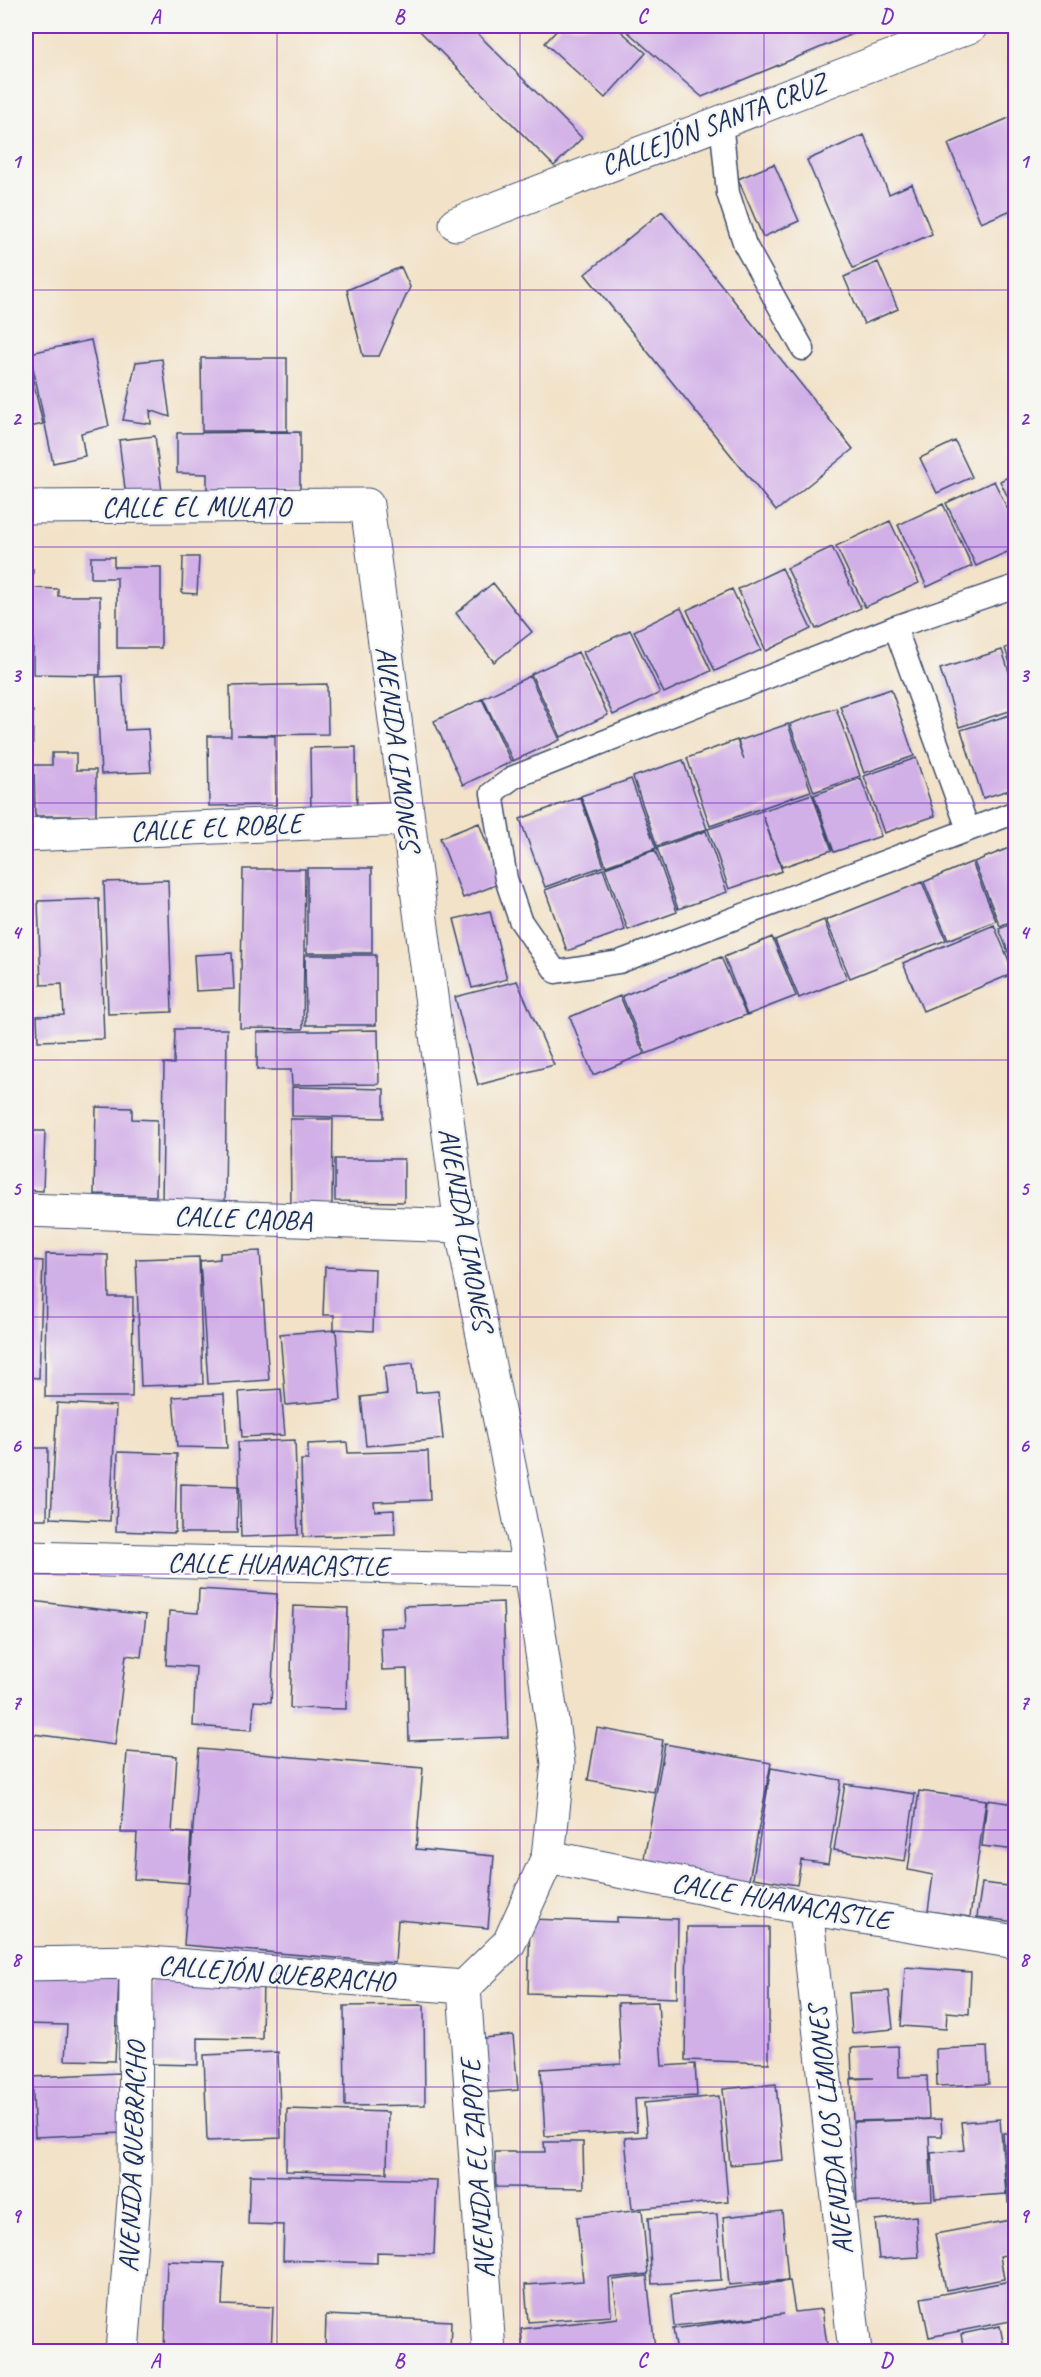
<svg xmlns="http://www.w3.org/2000/svg" width="1041" height="2377" viewBox="0 0 1041 2377" font-family="Caveat,sans-serif">
  <style>
    .building { fill: #d1afe7 }
    .lines { fill: none; stroke-linecap: round; stroke-linejoin: round }
    .lane-casing { stroke: #3b4a6e; stroke-width: 25 }
    .street-casing { stroke: #3b4a6e; stroke-width: 35 }
    .lane { stroke: #fff; stroke-width: 22 }
    .street { stroke: #fff; stroke-width: 33 }
    .grid { fill: none; stroke: #7b2cbf; stroke-width: 1.5; stroke-opacity: 0.55 }
    .labels { text-anchor: middle; dominant-baseline: central; stroke-width: 5; stroke-linejoin: round; paint-order: stroke }
    .street-label { font-size: 28px; fill: #1b2f5e; stroke: #f6f6f2 }
    .neatline { fill: none; stroke: #7b2cbf; stroke-width: 2 }
    .grid-label { font-size: 20px; text-anchor: middle; font-weight: bold; fill: #7b2cbf }
  </style>
  <rect width="100%" height="100%" fill="#f6f6f2"/>
  <filter id="ink" filterUnits="userSpaceOnUse"><feTurbulence type="fractalNoise" baseFrequency=".0167" numOctaves="2"/><feDisplacementMap in="SourceGraphic" scale="12" xChannelSelector="R" yChannelSelector="G"/><feConvolveMatrix kernelMatrix="1 2 1 2 8 2 1 2 1" color-interpolation-filters="sRGB"/></filter>
  <filter id="wash" filterUnits="userSpaceOnUse"><feTurbulence type="fractalNoise" baseFrequency=".008" numOctaves="4" result="noise"/><feDisplacementMap in="SourceGraphic" scale="24" xChannelSelector="R" yChannelSelector="G"/><feGaussianBlur stdDeviation="1.35" result="paint"/><feColorMatrix in="noise" values="0 0 0 0 0 0 0 0 0 0 0 0 0 0 0 0 0 1.4 0 .05"/><feComposite in="paint" operator="in"/></filter>
  <g filter="url(#wash)">
    <rect width="100%" height="100%" fill="#f2e2c8"/>
    <g id="blocks">
      <path class="building" d="M415 26H470L582 138 554 166Z
        M561 26H615L646 53 605 98 545 43Z
        M621 26H872L702 97Z
        M1016 115V208L981 223 948 144Z
        M864 135 889 194 912 184 932 234 853 268 807 160Z
        M774 164 799 221 763 237 738 179Z
        M662 211 853 449 776 511 585 274Z
        M878 262 898 309 864 324 844 277Z
        M401 267 410 287 379 356H363L347 290Z
        M91 340 109 426 81 433 85 456 53 463 30 353Z
        M26 351 43 424 26 428Z
        M201 358H287V431H202Z
        M162 359 170 417 150 410 151 424 123 420 136 362Z
        M300 432V493H207V474L177 473V433Z
        M155 436 162 492 126 497 119 440Z
        M955 441 972 477 937 493 920 458Z
        M1016 473V514L1000 481Z
        M994 481 1016 526V548L976 566 946 503Z
        M943 504 972 566 927 587 898 525Z
        M890 521 919 583 865 607 836 546Z
        M832 547 861 608 816 629 787 568Z
        M91 557H114V567H161V648H117V578H91Z
        M183 557H199L197 594 182 593Z
        M782 568 811 629 766 651 738 589Z
        M26 570H33L30 643H26Z
        M493 583 532 632 494 662 456 613Z
        M33 588 58 589V596H100V675L33 674Z
        M732 589 761 650 715 671 687 610Z
        M681 608 711 671 664 693 634 631Z
        M630 630 660 693 613 715 583 652Z
        M1016 645V679H1015L1005 648Z
        M1002 650 1016 693V709L959 727 940 669Z
        M578 652 608 715 561 737 531 674Z
        M122 676 125 730 148 729 151 772 101 774 96 677Z
        M530 676 560 740 513 761 483 698Z
        M327 684 328 734 237 735 275 736 276 805 209 806 208 736H231L230 686Z
        M891 689 914 756 864 773 840 706Z
        M482 699 511 762 463 785 434 721Z
        M836 708 860 776 814 792 790 724Z
        M26 710 33 711 32 813H26Z
        M1016 713V788L983 798 961 730Z
        M788 724 811 791 710 826 687 758 737 740 744 760 738 741Z
        M356 747 357 817H311L310 748Z
        M52 753H76V770H96V816H35L34 765H52Z
        M916 758 935 816 884 833 864 776Z
        M683 760 707 829 657 846 633 777Z
        M861 778 881 836 834 852 814 795Z
        M631 779 656 848 606 866 581 796Z
        M812 794 832 850 782 867 763 816 782 871 729 889 708 829Z
        M580 797 604 866 545 887 520 819Z
        M479 823 501 883 463 898 440 838Z
        M706 831 727 892 678 909 657 848Z
        M1009 848 1016 863V919L1000 926 974 862Z
        M655 850 677 912 628 930 605 868Z
        M972 862 996 921 948 940 924 882Z
        M307 868H372V953H307Z
        M243 869H305L303 1029 240 1028Z
        M603 869 625 930 567 951 545 890Z
        M168 880 172 1012 108 1014 104 882Z
        M922 882 946 940 850 978 826 920Z
        M99 899 104 1039 38 1041 37 1016 64 1015 62 984 41 985 38 901Z
        M490 911 507 979 472 988 454 919Z
        M824 920 847 979 799 998 775 940Z
        M1016 922V969H1015L999 929Z
        M994 925 1014 973 923 1011 903 963Z
        M772 937 796 996 747 1015 724 957Z
        M232 953 234 989 196 991 194 955Z
        M305 955H376V1025H306Z
        M721 957 746 1015 646 1054 622 996Z
        M517 981 554 1065 478 1085 455 997Z
        M26 991H27L28 1011H26Z
        M620 996 644 1054 593 1075 570 1017Z
        M175 1029H227L225 1205 162 1204 164 1063 174 1064Z
        M378 1030 379 1084 292 1085 291 1070H257V1032Z
        M292 1087 384 1089V1118L292 1116Z
        M96 1107 132 1108V1119L157 1120 156 1196 94 1194Z
        M290 1119H333L332 1205H291Z
        M26 1131H45L43 1191 26 1190Z
        M335 1159H404V1202L335 1201Z
        M260 1251 269 1380 208 1384 200 1261 220 1259V1253Z
        M46 1254 108 1255 109 1297H133L132 1397H45Z
        M199 1257 203 1384 141 1386 136 1259Z
        M26 1260 43 1261 39 1378 26 1377Z
        M325 1267 375 1269 373 1331 334 1329V1315H323Z
        M336 1330 341 1400 286 1405 280 1334Z
        M413 1363 416 1393 438 1391 443 1439 366 1446 361 1397 387 1394 384 1366Z
        M281 1389 285 1435 242 1437 239 1392Z
        M224 1394 227 1448 177 1447 173 1397Z
        M57 1403 116 1406 110 1521 51 1518Z
        M295 1440 298 1535 241 1537 238 1442Z
        M347 1442 348 1453 428 1451 430 1500 374 1502 375 1511 394 1510 395 1534 303 1537 301 1460H308V1444Z
        M26 1448H48L47 1519H26Z
        M118 1452 177 1454 175 1533 116 1531Z
        M181 1484 238 1486 237 1533H181Z
        M199 1589 277 1594 271 1702 254 1701 252 1730 193 1726 196 1667 166 1665 169 1611 198 1613Z
        M32 1601 146 1615 141 1657 126 1655 115 1745 26 1733V1653Z
        M503 1602 508 1737 409 1741 407 1669 382 1670 380 1628 405 1627 404 1606Z
        M293 1606 348 1608 346 1709 290 1708Z
        M597 1728 663 1740 654 1792 588 1780Z
        M665 1744 771 1763 748 1885 643 1864Z
        M199 1749 423 1768 416 1849 494 1856 488 1928 398 1920 395 1963 184 1945Z
        M127 1752 177 1756 172 1832 191 1833 188 1883 134 1879 137 1833H121Z
        M771 1768 841 1780 828 1864 801 1860 797 1885 753 1878Z
        M845 1784 915 1794 905 1861 834 1850Z
        M919 1791 986 1800 970 1917 928 1911 933 1875 908 1870Z
        M987 1800 1016 1804V1850L982 1846Z
        M982 1883 1016 1887V1922L977 1917Z
        M617 1917 678 1919 677 1998 528 1993 530 1919 617 1922Z
        M687 1927H769V2063L685 2060Z
        M905 1967 971 1972 969 2014 947 2012 946 2029 901 2026Z
        M26 1973 119 1977 115 2061 65 2060 67 2025 26 2024Z
        M152 1975 263 1976 262 2039 198 2038V2065L151 2064Z
        M889 1991 893 2029 852 2033 849 1993Z
        M658 2002 662 2066 695 2064 697 2096 635 2099 637 2131 545 2136 541 2069 621 2064 618 2003Z
        M424 2005 425 2105 345 2106 344 2006Z
        M1009 2021H1016V2053H1010Z
        M513 2035 518 2090 481 2093 475 2039Z
        M898 2046 899 2077 927 2076 929 2119 853 2121 851 2079 874 2078H852L851 2048Z
        M987 2047 989 2084 937 2086 936 2049Z
        M278 2052 281 2138 207 2141 204 2055Z
        M119 2073 122 2133 35 2137 32 2077Z
        M776 2084 783 2160 730 2165 723 2089Z
        M719 2096 728 2201 632 2209 625 2138 647 2136 644 2103Z
        M287 2109 388 2112 387 2173 286 2171Z
        M941 2119 942 2136H929L932 2200 857 2203 853 2122Z
        M1000 2119 1006 2194 935 2199 931 2153 964 2150 961 2122Z
        M1003 2133H1016V2202L1008 2203Z
        M544 2142H583L584 2188 496 2187 495 2152H545Z
        M250 2175 437 2180 434 2254 377 2252V2263L283 2260 284 2225 248 2224Z
        M642 2210 648 2274 609 2278 611 2316 528 2322 525 2285 583 2281 577 2217Z
        M782 2211 788 2280 729 2285 723 2217Z
        M717 2214 721 2280 652 2284 648 2218Z
        M916 2216 919 2257 879 2259 875 2220Z
        M1016 2219V2253L1000 2256 1004 2279 946 2290 935 2234Z
        M167 2261 224 2263 222 2305 273 2307 271 2352H164Z
        M647 2276 655 2349 630 2352H523L521 2329 618 2318 613 2280Z
        M1016 2280V2320L929 2337 921 2298Z
        M790 2281 795 2312 822 2309 828 2352H677L673 2329 784 2314 674 2326 671 2295Z
        M326 2315 451 2321 450 2352H325Z
        M1000 2326 1005 2352H964L961 2334Z"/>
    </g>
  </g>
  <g filter="url(#ink)">
    <use href="#blocks" fill-opacity="0" stroke="#3b4a6e" stroke-width="1.5"/>
    <g class="lines">
      <defs>
        <path id="lane" d="M721 120 728 193 745 245 803 349
          M1016 586 895 627 550 763 514 777 492 793 506 879 520 920 556 972 619 962 1016 812
          M895 627 968 829"/>
        <path id="street" d="M456 224 971 26
          M26 507 367 505 461 1226 530 1570 558 1763 548 1857 509 1943 464 1987 136 1962 26 1964
          M26 835 406 819
          M26 1210 461 1226
          M26 1558 530 1570
          M548 1857 806 1908 1016 1942
          M806 1908 855 2352
          M464 1987 489 2352
          M122 2352 135 2188 136 1962"/>
      </defs>
      <use href="#lane" class="lane-casing"/>
      <use href="#street" class="street-casing"/>
      <use href="#lane" class="lane"/>
      <use href="#street" class="street"/>
    </g>
  </g>
  <path class="grid" d="M277 26V2352M520 26V2352M764 26V2352M26 290H1016M26 547H1016M26 803H1016M26 1060H1016M26 1317H1016M26 1574H1016M26 1830H1016M26 2087H1016"/>
  <g class="labels">
    <g class="street-label">
      <text transform="translate(713 124) rotate(-21)">CALLEJÓN SANTA CRUZ</text>
      <text x="196" y="506">CALLE EL MULATO</text>
      <text transform="translate(398 748) rotate(83)">AVENIDA LIMONES</text>
      <text transform="translate(216 827) rotate(-3)">CALLE EL ROBLE</text>
      <text transform="translate(243 1218) rotate(2)">CALLE CAOBA</text>
      <text transform="translate(466 1229) rotate(80)">AVENIDA LIMONES</text>
      <text transform="translate(278 1564) rotate(1)">CALLE HUANACASTLE</text>
      <text transform="translate(781 1901) rotate(10)">CALLE HUANACASTLE</text>
      <text transform="translate(276 1973) rotate(4)">CALLEJÓN QUEBRACHO</text>
      <text transform="translate(830 2130) rotate(-96)">AVENIDA LOS LIMONES</text>
      <text transform="translate(132 2157) rotate(-88)">AVENIDA QUEBRACHO</text>
      <text transform="translate(477 2169) rotate(-94)">AVENIDA EL ZAPOTE</text>
    </g>
  </g>
  <rect width="1041" height="2377" fill="none" stroke="#f6f6f2" stroke-width="66"/>
  <rect x="33" y="33" width="975" height="2311" class="neatline"/>
  <g class="grid-label">
    <text x="155" y="23">A</text>
    <text x="399" y="23">B</text>
    <text x="642" y="23">C</text>
    <text x="886" y="23">D</text>
    <text x="16" y="168">1</text>
    <text x="1024" y="168">1</text>
    <text x="16" y="425">2</text>
    <text x="1024" y="425">2</text>
    <text x="16" y="682">3</text>
    <text x="1024" y="682">3</text>
    <text x="16" y="939">4</text>
    <text x="1024" y="939">4</text>
    <text x="16" y="1195">5</text>
    <text x="1024" y="1195">5</text>
    <text x="16" y="1452">6</text>
    <text x="1024" y="1452">6</text>
    <text x="16" y="1709">7</text>
    <text x="1024" y="1709">7</text>
    <text x="16" y="1966">8</text>
    <text x="1024" y="1966">8</text>
    <text x="16" y="2222">9</text>
    <text x="1024" y="2222">9</text>
    <text x="155" y="2367">A</text>
    <text x="399" y="2367">B</text>
    <text x="642" y="2367">C</text>
    <text x="886" y="2367">D</text>
  </g>
</svg>
